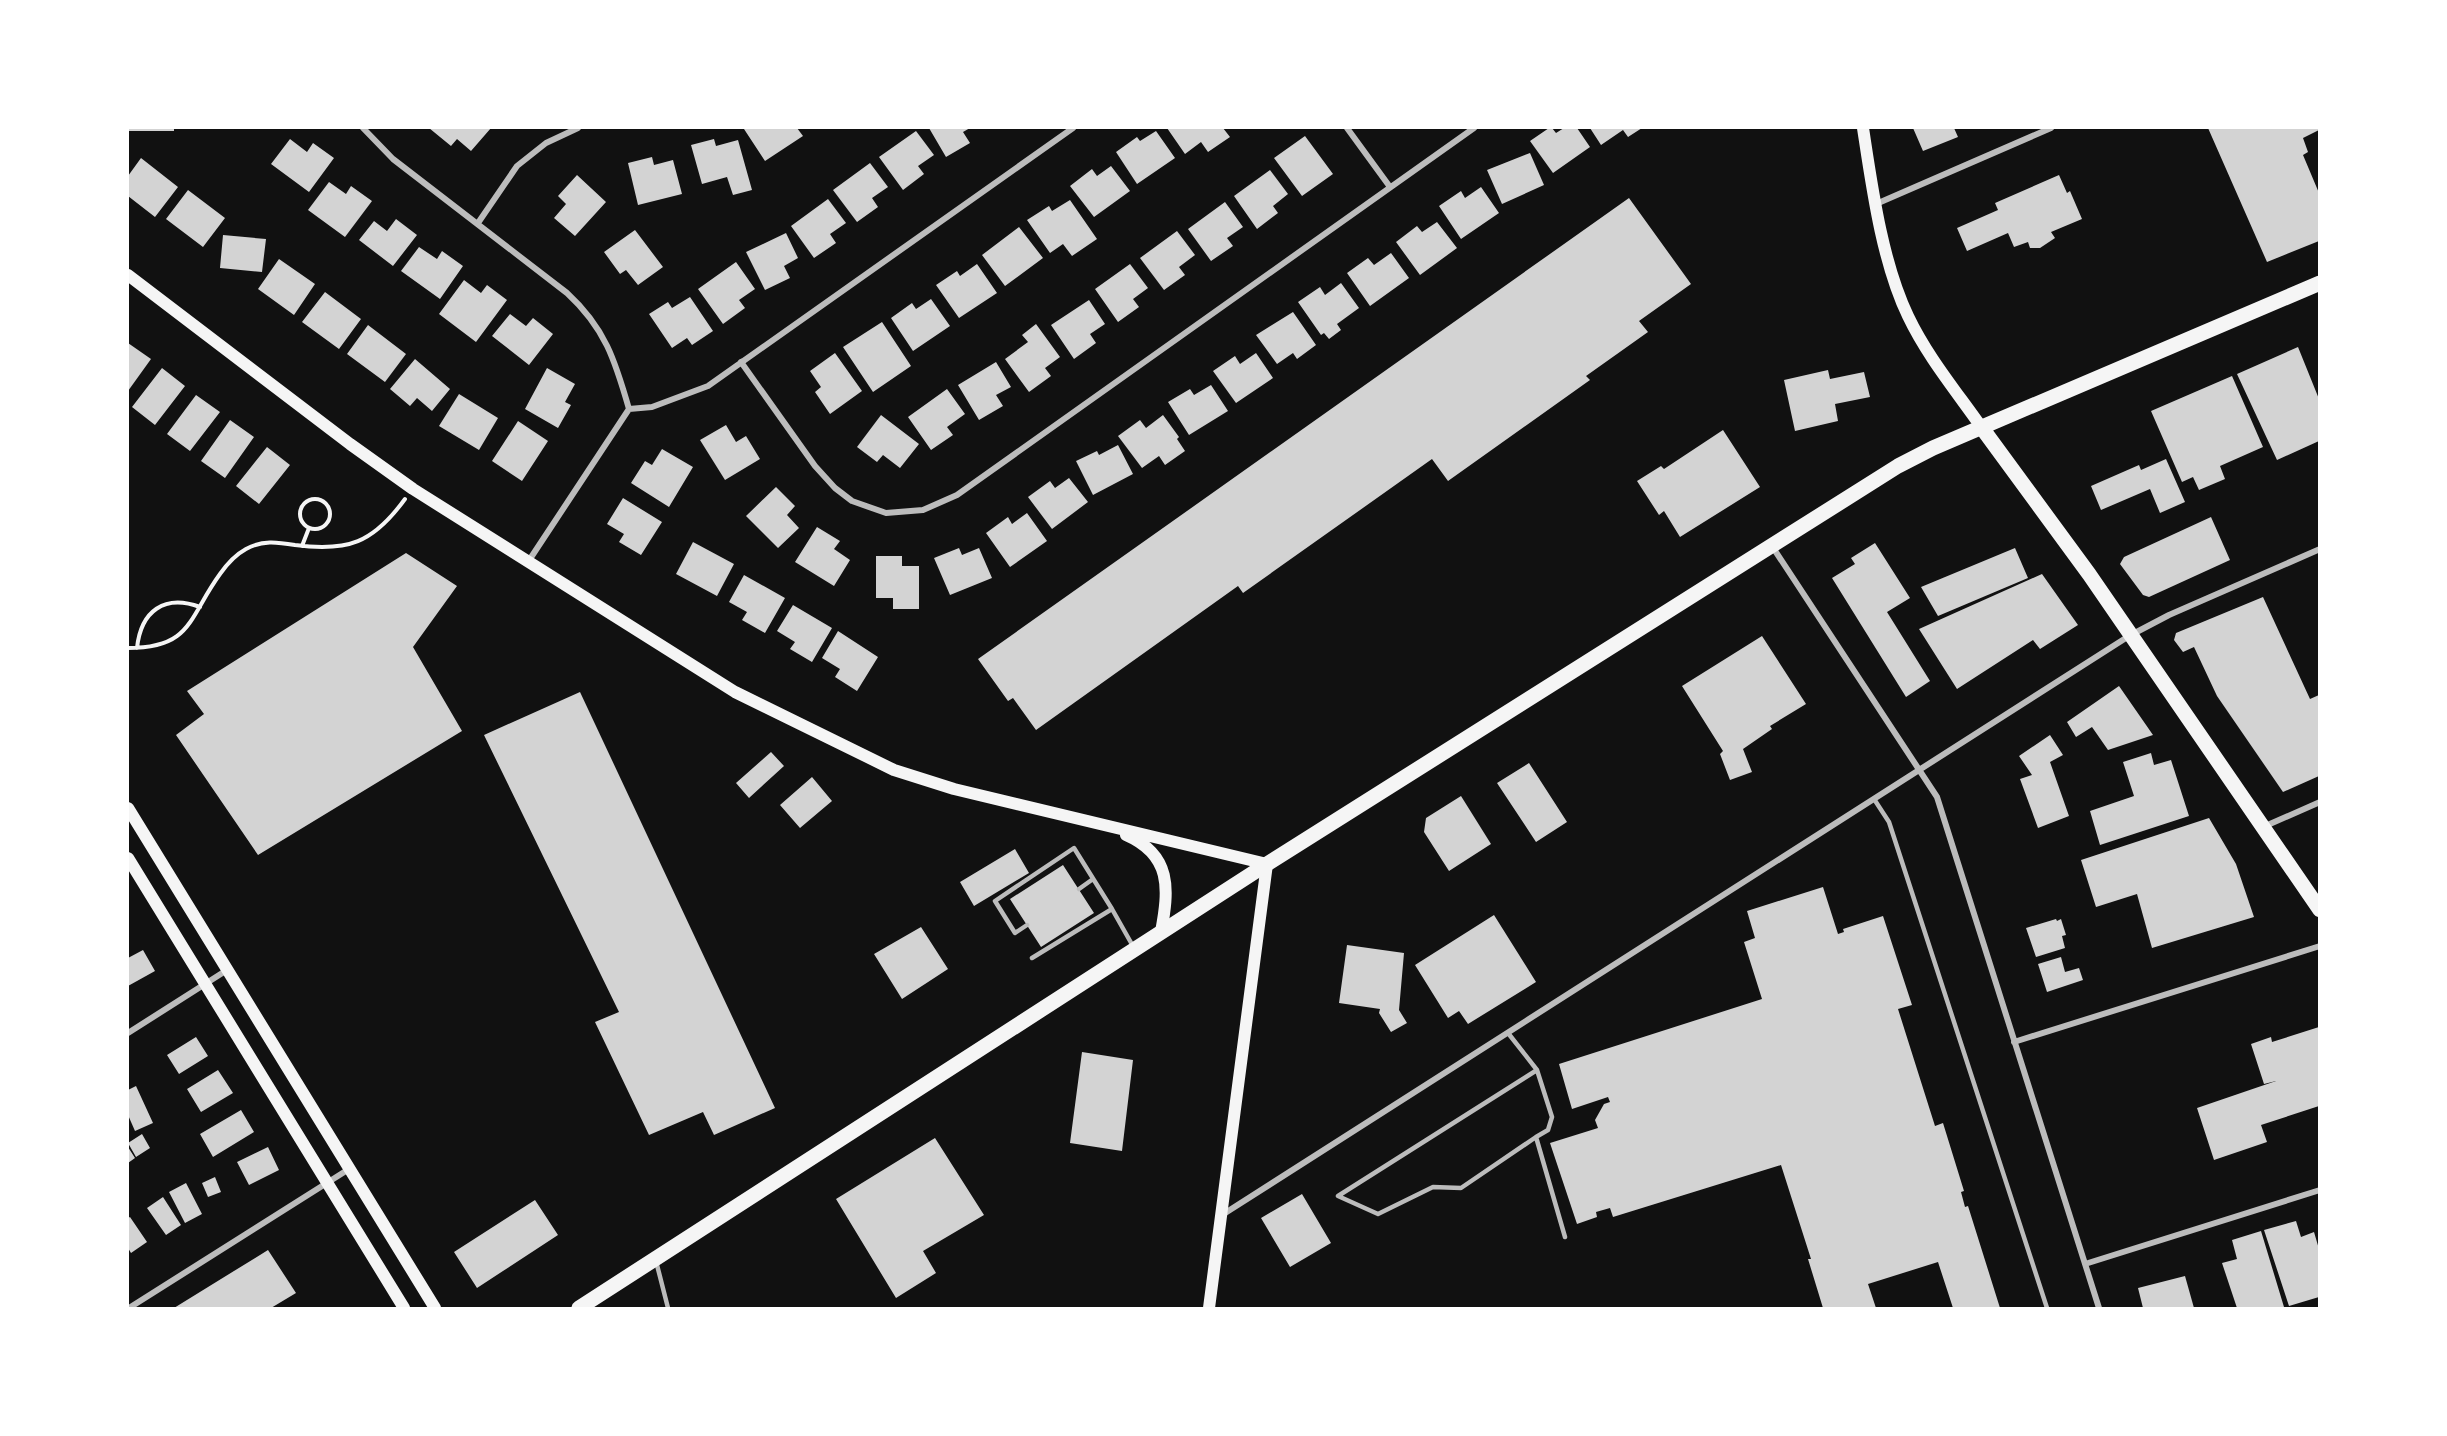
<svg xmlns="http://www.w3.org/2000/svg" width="2447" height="1436" viewBox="0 0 2447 1436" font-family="Merriweather,serif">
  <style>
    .building { fill: #d3d3d3 }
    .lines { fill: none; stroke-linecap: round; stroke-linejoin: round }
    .path { stroke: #f5f5f5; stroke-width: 4 }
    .service { stroke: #bcbcbc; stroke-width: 4.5 }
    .minor { stroke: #bcbcbc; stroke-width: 6 }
    .secondary { stroke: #f5f5f5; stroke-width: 12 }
    .primary { stroke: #f5f5f5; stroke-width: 15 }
  </style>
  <rect width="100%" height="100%" fill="#111"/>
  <path class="building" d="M128 128H174V131H128Z
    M429 128H491L471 151 457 139 451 146Z
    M746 128H797L803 136 765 161 744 129Z
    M929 128H970L963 132 970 143 946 157Z
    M1167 128H1223L1230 137 1208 152 1201 142 1185 154Z
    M1549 128H1552L1556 133 1564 128H1577L1590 147 1553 173 1530 141Z
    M1590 128H1642L1628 137 1623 130 1601 145Z
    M1913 128H1954L1958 137 1923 151Z
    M2208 128H2319V130L2303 138 2308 152 2303 155 2319 193V241L2267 262Z
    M916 131 934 155 918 166 924 174 903 190 879 157Z
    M1156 131 1175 158 1137 184 1116 152 1137 137 1140 141Z
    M1305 136 1333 174 1302 196 1274 158Z
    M290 139 307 152 313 143 334 158 309 192 271 164Z
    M714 139 716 146 738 140 752 190 733 195 727 177 702 184 691 145Z
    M1530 153 1544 185 1502 204 1487 170Z
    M652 157 654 165 673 160 682 194 638 205 628 163Z
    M141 158 178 187 155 217 128 196V176Z
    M870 163 888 187 872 198 878 207 857 222 833 190Z
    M1111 166 1130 191 1094 217 1070 186 1092 169 1097 176Z
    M1270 170 1288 194 1273 206 1278 213 1257 229 1234 196Z
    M577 175 606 202 575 236 554 218 566 204 558 196Z
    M2059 175 2067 193 2070 191 2082 219 2051 232 2055 238 2040 248H2030L2028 242 2014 247 2008 233 1967 251 1957 228 1998 210 1995 203Z
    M329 182 346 194 351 186 372 201 345 237 308 210Z
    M1481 187 1499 213 1461 239 1439 206 1461 191 1465 198Z
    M188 190 225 218 203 247 166 219Z
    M1629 198 1691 284 1639 321 1648 332 1586 376 1590 380 1448 481 1432 459 1243 593 1238 586 1036 730 1013 698 1008 701 978 659Z
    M828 199 846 223 830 234 836 243 814 258 791 226Z
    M1070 200 1097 239 1072 256 1063 244 1050 253 1027 220 1049 206 1052 211Z
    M1225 202 1243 227 1227 238 1233 246 1211 261 1188 229Z
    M396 219 417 235 393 266 359 240 374 221 387 231Z
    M1437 222 1457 248 1420 275 1396 242 1417 226 1422 232Z
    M1019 227 1043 258 1005 286 982 255Z
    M635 230 663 267 638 285 626 270 620 274 604 252Z
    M1177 231 1195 255 1179 267 1185 275 1164 290 1140 258Z
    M786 233 798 258 784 266 790 278 765 290 746 252Z
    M223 235 266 239 262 272 220 268Z
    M419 247 437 259 442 251 463 266 440 299 401 271Z
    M1391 253 1409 278 1370 306 1347 273 1368 258 1374 265Z
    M279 259 315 284 294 315 258 289Z
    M736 262 755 289 739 300 745 308 723 324 698 289Z
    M977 264 997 293 959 318 936 285 957 271 960 276Z
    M1130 264 1148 288 1133 299 1139 307 1118 322 1095 289Z
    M464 280 481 293 487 285 507 300 476 342 439 314Z
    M1341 283 1359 308 1337 324 1341 330 1329 339 1324 333 1321 335 1298 302 1320 287 1325 295Z
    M325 292 361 319 339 349 302 322Z
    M690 297 713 331 692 345 687 338 672 348 649 314 668 302 672 308Z
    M931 299 950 326 913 351 891 318 912 303 916 309Z
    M1089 300 1105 324 1090 334 1096 343 1074 359 1051 325Z
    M1293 312 1316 345 1297 359 1293 353 1277 364 1256 335Z
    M510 314 526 326 533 318 553 334 529 365 492 336Z
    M882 322 911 366 873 392 843 347Z
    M1036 324 1060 357 1045 368 1051 376 1029 392 1005 359 1028 342 1022 335Z
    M368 325 406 354 385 382 347 354Z
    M128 343 151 359 128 391Z
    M2298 347 2319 399V441L2277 460 2237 374Z
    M835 353 862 391 830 414 815 392 821 387 810 371Z
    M1256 353 1273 378 1236 403 1213 371 1235 356 1240 364Z
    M415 359 450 389 432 411 417 398 410 406 390 389Z
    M996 362 1011 387 996 395 1003 406 979 420 958 385Z
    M162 368 185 386 155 425 132 407Z
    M547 368 575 384 565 402 571 405 558 428 525 409Z
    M1828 370 1830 379 1864 372 1870 397 1835 404 1838 421 1795 431 1784 380Z
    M2232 376 2263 447 2220 466 2225 479 2199 490 2193 477 2182 482 2151 411Z
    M1211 385 1228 411 1189 435 1168 402 1190 389 1194 395Z
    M947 389 965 414 947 427 953 435 931 450 908 417Z
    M459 394 498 418 479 450 439 426Z
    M196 395 220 412 190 451 167 434Z
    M881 415 919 444 900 468 883 455 877 462 857 447Z
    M1163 415 1179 437 1177 439 1185 451 1165 465 1159 456 1142 468 1118 436 1140 420 1146 428Z
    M230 420 254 437 225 478 201 461Z
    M518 421 548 441 522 481 492 461Z
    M726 425 736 442 746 436 760 459 725 480 700 440Z
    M1723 430 1760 487 1680 537 1664 511 1659 515 1637 481 1661 466 1664 469Z
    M1118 445 1133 474 1093 495 1076 461 1097 451 1099 455Z
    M267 447 290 465 259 504 236 486Z
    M662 449 693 467 669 507 631 483 645 461 652 465Z
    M2166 459 2185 502 2160 513 2150 489 2101 510 2091 486 2139 465 2141 470Z
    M1069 478 1088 502 1052 529 1028 497 1050 481 1055 488Z
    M776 487 795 506 787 515 799 528 778 548 746 516Z
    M623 498 662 522 641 555 619 542 624 534 607 524Z
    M1027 513 1047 541 1010 567 986 533 1008 517 1012 524Z
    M2211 517 2230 560 2149 597 2143 595 2120 564 2124 557Z
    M817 527 840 541 834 549 850 560 834 586 795 562Z
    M693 542 734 564 717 596 676 574Z
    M1875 543 1910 598 1887 612 1930 681 1906 697 1832 578 1855 564 1851 558Z
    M959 548 962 555 979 548 992 578 950 595 934 558Z
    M2015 548 2028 578 1938 616 1921 587Z
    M406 553 457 586 413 647 462 731 258 855 176 735 204 714 187 691Z
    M876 556H902V566H919V609H893V598H876Z
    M2042 574 2078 625 2040 649 2033 640 1957 689 1919 629Z
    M744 575 785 598 765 633 742 620 747 612 729 602Z
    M2263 597 2310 699 2319 695V776L2283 792 2217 696 2194 647 2183 652 2174 640 2176 633Z
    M793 605 832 628 812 662 790 649 795 642 777 631Z
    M838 631 878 657 857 691 835 677 840 669 822 658Z
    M1762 636 1806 704 1770 726 1772 729 1743 749 1752 772 1730 780 1720 754 1723 751 1682 686Z
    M2119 686 2153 735 2108 750 2092 727 2076 737 2067 722Z
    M580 692 775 1108 714 1135 703 1112 649 1135 595 1022 619 1012 484 735Z
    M2050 735 2063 755 2050 762 2069 816 2038 828 2020 779 2032 775 2019 756Z
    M771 752 784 766 749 798 736 783Z
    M2151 753 2154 765 2171 760 2189 816 2100 845 2090 811 2134 796 2123 762Z
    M1529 763 1567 822 1536 842 1497 783Z
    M812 777 832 801 800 828 780 805Z
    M1461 796 1491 844 1449 871 1424 832 1426 818Z
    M2209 818 2236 864 2254 917 2152 948 2137 894 2096 907 2081 860Z
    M1015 849 1029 873 974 906 960 882Z
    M1063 865 1094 913 1041 947 1010 899Z
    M1823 887 1838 934 1844 932 1843 929 1883 916 1912 1005 1898 1009 1935 1126 1943 1123 1964 1191 1961 1192 1965 1207 1968 1206 2000 1308H1953L1938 1262 1868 1284 1876 1308H1823L1808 1259H1811L1781 1165 1613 1217 1610 1208 1596 1212 1597 1217 1577 1224 1550 1143 1598 1128 1595 1120 1604 1104 1610 1102 1608 1097 1572 1109 1559 1064 1762 999 1744 942 1755 938 1747 911Z
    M1494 915 1536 982 1468 1024 1459 1011 1448 1018 1415 965Z
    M2056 919 2057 921 2061 919 2066 935 2062 936 2065 948 2036 957 2026 928Z
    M921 927 948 969 902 999 874 954Z
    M1347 945 1404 953 1399 1010 1407 1023 1391 1032 1379 1013 1380 1009 1339 1003Z
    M143 950 155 971 128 986V958Z
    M2061 957 2065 972 2079 968 2083 980 2047 992 2038 964Z
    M2319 1027V1106L2261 1125 2267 1142 2214 1160 2197 1108 2276 1081 2264 1084 2251 1044 2271 1037 2272 1042Z
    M196 1037 208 1056 179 1074 167 1055Z
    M1082 1052 1133 1060 1122 1151 1070 1143Z
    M218 1070 233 1093 201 1112 187 1089Z
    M136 1086 153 1123 135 1131 128 1115V1090Z
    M241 1110 254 1132 213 1157 200 1134Z
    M142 1134 150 1148 136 1157 128 1143Z
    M935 1138 984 1215 923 1251 936 1273 896 1298 836 1199Z
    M128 1147 135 1158 128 1163Z
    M268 1147 279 1170 249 1185 237 1162Z
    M215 1177 221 1192 208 1197 202 1183Z
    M186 1183 202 1214 185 1223 169 1192Z
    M1302 1194 1331 1243 1290 1267 1261 1218Z
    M163 1197 181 1225 166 1235 147 1208Z
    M535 1200 558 1235 477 1288 454 1252Z
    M130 1217 147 1242 131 1253 128 1248V1218Z
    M2296 1221 2301 1237 2314 1232 2319 1249V1297L2289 1306 2264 1230Z
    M2261 1231 2284 1307 2237 1308 2222 1263 2237 1259 2232 1240Z
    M268 1250 296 1293 271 1308H174Z
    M2185 1276 2194 1308H2143L2138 1288Z"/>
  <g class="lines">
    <path class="path" d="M300 514a15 15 0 1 1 30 0a15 15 0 1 1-30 0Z
      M302 546 309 528
      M128 648C192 648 188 618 220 574 227 564 235 555 246 549 262 540 277 542 295 545 348 552 373 543 405 499
      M137 648C141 611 164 594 200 607"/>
    <path class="service" d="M1874 799 1889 822 2047 1308
      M1079 889 1093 879
      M1112 909 1134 948
      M1027 925 1015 933 995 901 1074 848 1112 909 1032 958
      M1508 1033 1537 1070 1552 1117 1548 1130 1536 1137 1565 1237
      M1536 1137 1461 1188 1433 1187 1378 1214 1338 1196 1537 1070
      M656 1261 668 1308"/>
    <path class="minor" d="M363 128 393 159 567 293C605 328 615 360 629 409L528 562
      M1347 128 1390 187
      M1876 204 2051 128
      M478 223 517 166 546 143 578 128
      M741 362 815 466 835 488 852 501 886 513 923 510 957 495 1474 128
      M629 409 652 407 708 386 1073 128
      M1772 546 1937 797 2099 1308
      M2263 827 2320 802
      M128 1033 227 970
      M2014 1042 2320 946
      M1222 1215 2129 636 2169 615 2320 549
      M2085 1264 2320 1190
      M129 1308 349 1169"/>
    <path class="secondary" d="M1863 128C1872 187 1882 262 1908 316 1927 356 1956 391 1982 428
      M128 275 350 444 413 489 735 692 894 770 954 789 1267 864 1209 1308
      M128 808 435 1308
      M1126 835C1172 855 1169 889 1161 932
      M128 858 404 1308"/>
    <path class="primary" d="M1982 428 2089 574 2320 910
      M579 1308 1267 864 1898 466 1933 448 2320 283"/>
  </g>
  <rect width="2447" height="1436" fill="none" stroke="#ffffff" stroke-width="258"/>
</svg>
